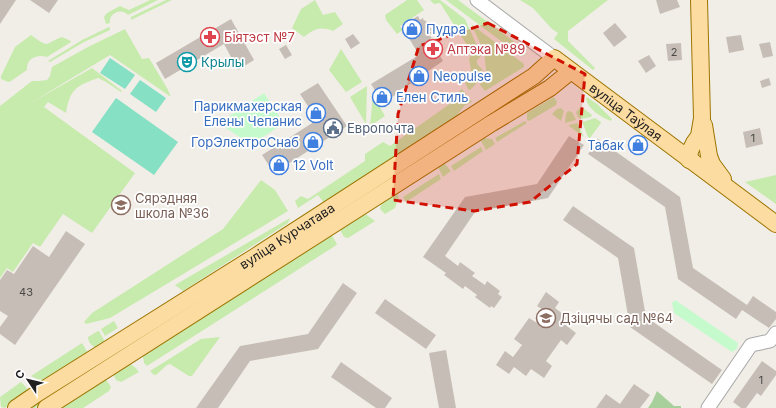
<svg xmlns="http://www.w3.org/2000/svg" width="776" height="408" viewBox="0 0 776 408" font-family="Inter,sans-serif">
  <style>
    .grass { fill: #c7eaad }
    .forest { fill: #a7d09c }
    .park { fill: #c5facd }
    .pitch { fill: #85e0c4 }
    .building { fill: #c6beb6 }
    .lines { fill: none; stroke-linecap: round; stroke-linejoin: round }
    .minor-casing { stroke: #a7a7a7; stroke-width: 15 }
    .major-casing { stroke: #9d7500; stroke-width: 18 }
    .minor { stroke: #fff; stroke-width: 13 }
    .major { stroke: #fcdca1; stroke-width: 16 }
    .marked { fill: #d11000; fill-opacity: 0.2; stroke: #d11000; stroke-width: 3; stroke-dasharray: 8 5; stroke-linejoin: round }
    .labels { text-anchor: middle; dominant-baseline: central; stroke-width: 3.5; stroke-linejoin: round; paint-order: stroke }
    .number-label { font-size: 11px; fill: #4a4846 }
    .shop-label { font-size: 13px; fill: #366cbe; stroke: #fff; text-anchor: start }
    .health-label { font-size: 13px; fill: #be3a42; stroke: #fff; text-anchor: start }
    .culture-label { font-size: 13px; fill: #0d838f; stroke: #fff; text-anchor: start }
    .street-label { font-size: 13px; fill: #202020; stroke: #fff }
    .service-label { font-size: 13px; fill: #4e5e75; stroke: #fff; text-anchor: start }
    .education-label { font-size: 13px; fill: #785e54; stroke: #fff; text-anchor: start }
  </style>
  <rect width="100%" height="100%" fill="#f1eee7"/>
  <path class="grass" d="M150 0H158L128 15C121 7 108 14 110 23L106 24 104 17 107 13 120 6 129 10Z
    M166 0H172L131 20V17Z
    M315 0 323 15 335 12 343 24 333 31C320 26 314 29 304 37L292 28 301 9Z
    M407 0H417L424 10 400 26 403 30 397 34 386 20 385 15Z
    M430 0H440L465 19 480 52 481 56 477 60V64L483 70 477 83 470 90 468 89 465 83C473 76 471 69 469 59L472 53 440 3 434 4Z
    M446 0H458L524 49 526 53 524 56H521Z
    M520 0H608L568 31V41L595 68 593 70 554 39 558 33 552 29 533 8Z
    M471 24 524 64V67L485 91 480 85 486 70 484 51Z
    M109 27 110 28V30L84 42 50 62 48 61 82 40Z
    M125 29 142 59 149 58 167 88 171 97 110 55 29 104 92 68 122 91 121 92 106 82 98 78C76 86 70 89 66 113L48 102 44 107 135 173 92 233 63 214 40 247 33 243 13 272 7 268 0 278V106L32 81H39L47 80 50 76 52 67 88 47Z
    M31 35C51 49 43 44 62 37L71 41V42L47 57C38 54 26 58 27 70L11 81 8 82 1 79V76L15 47Z
    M341 49 362 82 346 92 329 70Z
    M367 86 366 124 350 97Z
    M462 89 472 102 464 106 455 118 324 203 318 195 298 208 295 201 301 196 308 199 365 161V154L383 142 390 146 454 101V96Z
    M373 95 385 116 370 126Z
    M554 97 557 102 556 105 529 121 527 120V113Z
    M587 97 597 104 612 119 611 121C602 118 588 109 586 99Z
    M561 108 564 111 561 121 552 114 557 109Z
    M580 108H583L592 115 591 117 581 119 578 117 576 112Z
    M568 111 572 112 576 120 565 123 566 114Z
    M595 118 601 122V123L590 138 588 137 583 124V122Z
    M525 121 527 123 497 142 495 138Z
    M577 123 578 124 584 137 569 126V125Z
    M483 138 492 139 495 144 486 150 481 141Z
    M481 147 483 151 454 171 451 166Z
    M444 163 451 171 443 177 438 167 439 165Z
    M439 174 441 179 406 202 403 197Z
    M776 175V204L745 182Z
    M261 180 275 190 288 211 110 318 86 324 84 322 92 313 223 229Z
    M394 194H397L399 197 395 208 385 214 380 209C381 201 387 198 394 194Z
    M364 213 375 221 348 238 344 237 340 230 341 228Z
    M290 218 288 223 183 291 175 285Z
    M331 234 337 244 335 246 147 366 144 363 143 356 146 352Z
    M114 321 118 328 105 336 101 329Z
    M98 331H99L104 340V343L96 348C92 346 88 342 88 337Z
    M220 337 192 376H189L170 364 167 365 156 375H154L150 371 201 339Z
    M82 343 88 353 43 380 37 379 31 376Z
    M95 364 97 367 35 408H29Z
    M126 364C133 364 135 367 139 372L121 382 116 380 113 373Z
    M105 378 111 387 109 391 83 408H59Z
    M21 382 26 387 28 390 26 393 5 408 1 407 0 397Z"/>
  <path class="forest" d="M657 391 674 406H681V408H648L652 402Z"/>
  <path class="park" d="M264 93 284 123 251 145 219 123Z
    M675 300 738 343 737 349 732 352 674 313 672 303Z"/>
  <path class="pitch" d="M110 58 135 75 125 89 100 73Z
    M140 80 166 98 156 112 130 94Z
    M116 98 178 142 154 175 92 132Z"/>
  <path class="building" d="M0 0H16L0 24Z
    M30 0H58L49 13Z
    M656 0H677L680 7 660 14Z
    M418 16 420 20 423 18 424 21 425 20 432 30 430 31 432 33 429 35 432 38 430 39 443 61 424 74 425 75 421 78 422 80 413 86 412 83 398 91 399 93 390 98 389 97 387 98 386 97 381 100 371 84 419 55 404 30 407 28 405 24Z
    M231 19 254 60 238 70 224 44 165 79 156 63Z
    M615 23 627 37 614 47 603 33Z
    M353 34 360 43 351 49 345 39Z
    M741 35 744 50 729 53 726 37Z
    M770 42 773 56 763 58 759 44Z
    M681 43 682 60 668 61 666 44Z
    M286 45 292 55 285 59 279 49Z
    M649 55 656 66 646 73 638 61Z
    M769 78 771 85 762 88 760 81Z
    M318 83 347 126 274 173 262 155 317 120 300 94Z
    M760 128 763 144 746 148 743 132Z
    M569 136 584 145 548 198 475 212 445 256 458 266 460 262 475 273 472 276 485 285 487 281 500 291 498 294 502 297 494 308 491 306 490 308 475 297 477 295 465 286 463 289 444 275 446 273 423 257 465 197 537 184Z
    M598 139 680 197 693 268 747 305 753 296 776 312V319L769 328 742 310 736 319 678 279 665 207 588 154Z
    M573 206 634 248 646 317 722 370 712 384 630 327 618 258 563 220Z
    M66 231 85 244 15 345 0 334V327L8 316 0 311V280L7 270 14 274 33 246 49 257Z
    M343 283 357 293 318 349 250 361 218 408H196L240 346 308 334Z
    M546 292 559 302 555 308 567 317 563 323 576 333 567 345 561 340 546 361 552 366 544 378 531 369 526 376 514 367 509 374 496 365 505 351 513 357 522 345 514 339 529 318 537 323 545 311 537 306Z
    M385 299 436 335 426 349 375 313Z
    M446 350 456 408H439L429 353Z
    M762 361 776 371V375L761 396 757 393 746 408H741L733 402Z
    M341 362 392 398 385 408H376L331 377Z
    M634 384 650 395 640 408H596L606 394 620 404Z"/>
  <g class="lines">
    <defs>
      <path id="minor" d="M477 0 554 58
        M708 408 751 345 770 341 776 333"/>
      <g id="major">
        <path d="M704 125 709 156 712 164 723 179"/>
        <path d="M689 160 690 151 694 143 699 136 702 118 699 0"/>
        <path id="s1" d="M16 408 38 393 256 256 534 76 554 58 776 224"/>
        <path d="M46 408 492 123 550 88 571 71"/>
      </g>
    </defs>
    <use href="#minor" class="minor-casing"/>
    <use href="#major" class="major-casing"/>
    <use href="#minor" class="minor"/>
    <use href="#major" class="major"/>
  </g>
  <path class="marked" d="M488 23 585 74 577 164 530 202 474 211 393 200 398 114 419 46Z"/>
  <defs>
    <symbol id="shop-ring" viewBox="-11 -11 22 22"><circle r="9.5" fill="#fff" stroke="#3f7fe0" stroke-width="1.5"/><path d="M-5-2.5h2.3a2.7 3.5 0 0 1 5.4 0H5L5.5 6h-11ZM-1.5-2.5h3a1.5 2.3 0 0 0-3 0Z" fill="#3f7fe0"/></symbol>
    <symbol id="pharmacy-ring" viewBox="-11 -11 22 22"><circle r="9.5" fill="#fff" stroke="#e0444e" stroke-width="1.5"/><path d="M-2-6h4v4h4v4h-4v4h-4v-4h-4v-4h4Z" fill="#e0444e"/></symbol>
    <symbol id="theatre-ring" viewBox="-11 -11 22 22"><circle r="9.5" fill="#fff" stroke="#0f9aa8" stroke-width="1.5"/><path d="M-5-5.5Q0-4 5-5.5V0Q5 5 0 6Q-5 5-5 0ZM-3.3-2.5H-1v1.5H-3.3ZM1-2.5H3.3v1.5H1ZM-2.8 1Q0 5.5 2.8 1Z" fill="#0f9aa8"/></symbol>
    <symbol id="civic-ring" viewBox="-11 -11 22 22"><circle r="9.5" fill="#fff" stroke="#5c6f8a" stroke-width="1.5"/><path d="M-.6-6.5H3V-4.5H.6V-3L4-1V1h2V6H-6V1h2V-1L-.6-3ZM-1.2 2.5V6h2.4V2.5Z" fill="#5c6f8a"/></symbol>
    <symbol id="school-ring" viewBox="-11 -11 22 22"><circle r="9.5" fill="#fff" stroke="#8d6e63" stroke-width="1.5"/><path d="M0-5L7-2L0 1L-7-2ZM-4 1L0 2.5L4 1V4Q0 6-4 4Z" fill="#8d6e63"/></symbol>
  </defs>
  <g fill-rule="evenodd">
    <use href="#shop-ring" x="401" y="18" width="22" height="22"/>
    <use href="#pharmacy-ring" x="199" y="26" width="22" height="22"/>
    <use href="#pharmacy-ring" x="422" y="38" width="22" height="22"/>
    <use href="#theatre-ring" x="176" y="51" width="22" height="22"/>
    <use href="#shop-ring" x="408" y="65" width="22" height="22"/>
    <use href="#shop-ring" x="371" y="86" width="22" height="22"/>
    <use href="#shop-ring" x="305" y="102" width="22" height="22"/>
    <use href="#civic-ring" x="322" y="117" width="22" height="22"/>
    <use href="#shop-ring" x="302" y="131" width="22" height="22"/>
    <use href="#shop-ring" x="627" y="134" width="22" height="22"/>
    <use href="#shop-ring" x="268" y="154" width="22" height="22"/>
    <use href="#school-ring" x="110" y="194" width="22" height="22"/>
    <use href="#school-ring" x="535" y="307" width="22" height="22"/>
  </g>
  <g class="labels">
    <g class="number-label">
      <text x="674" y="52">2</text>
      <text x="753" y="138">1</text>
      <text x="26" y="292">43</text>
      <text x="761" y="380">1</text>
    </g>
    <g class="shop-label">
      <text x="426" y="29">Пудра</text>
      <text x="433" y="76">Neopulse</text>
      <text x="396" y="97">Елен Стиль</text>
      <text x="302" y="106" text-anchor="end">Парикмахерская<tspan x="302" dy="15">Елены Чепанис</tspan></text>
      <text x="299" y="142" text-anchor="end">ГорЭлектроСнаб</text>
      <text x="624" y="145" text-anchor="end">Табак</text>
      <text x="293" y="165">12 Volt</text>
    </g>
    <g class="health-label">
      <text x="224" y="37">Біятэст №7</text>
      <text x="447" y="49">Аптэка №89</text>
    </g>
    <g class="culture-label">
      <text x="201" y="62">Крылы</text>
    </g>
    <g class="street-label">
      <text stroke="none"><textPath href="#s1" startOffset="732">вуліца Таўлая</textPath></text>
      <text stroke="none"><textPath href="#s1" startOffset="321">вуліца Курчатава</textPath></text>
    </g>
    <g class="service-label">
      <text x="347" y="128">Европочта</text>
    </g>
    <g class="education-label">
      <text x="135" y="198">Сярэдняя<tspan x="135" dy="15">школа №36</tspan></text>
      <text x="560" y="318">Дзіцячы сад №64</text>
    </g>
  </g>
  <g transform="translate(28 380) rotate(305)" stroke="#ffffff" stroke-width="3" paint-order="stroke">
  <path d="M0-3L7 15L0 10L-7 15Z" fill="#202020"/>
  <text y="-6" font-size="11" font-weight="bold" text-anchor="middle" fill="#202020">С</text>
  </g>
</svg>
